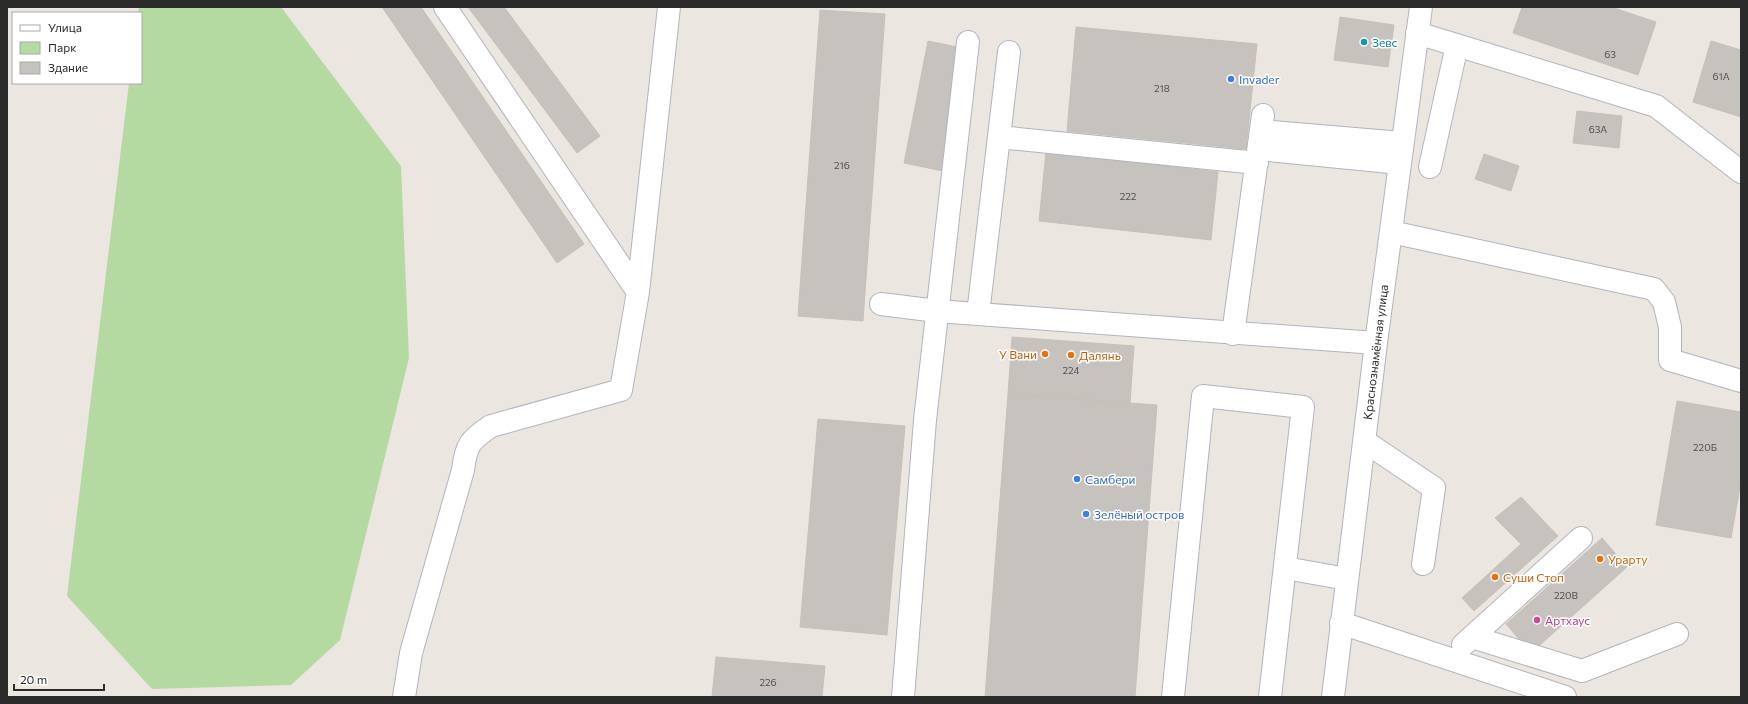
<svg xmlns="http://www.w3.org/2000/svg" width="1748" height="704" viewBox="0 0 1748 704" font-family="Commissioner,sans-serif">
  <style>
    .green { fill: #b4daa2 }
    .building { fill: #c6c2be; stroke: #c6c1b8 }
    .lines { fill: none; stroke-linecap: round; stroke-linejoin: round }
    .minor-casing { stroke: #b2b4bd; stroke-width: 24 }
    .minor { stroke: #fff; stroke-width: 22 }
    .culture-dot { fill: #0f9aa8; stroke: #fff; stroke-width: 1.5 }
    .shop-dot { fill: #3f7fe0; stroke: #fff; stroke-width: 1.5 }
    .food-dot { fill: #e8710a; stroke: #fff; stroke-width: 1.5 }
    .hotel-dot { fill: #d1479c; stroke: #fff; stroke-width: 1.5 }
    .labels { text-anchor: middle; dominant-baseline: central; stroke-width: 3; stroke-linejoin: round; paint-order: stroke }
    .number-label { font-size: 10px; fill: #525150 }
    .culture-label { font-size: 12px; fill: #0d838f; stroke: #fff; text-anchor: start }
    .shop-label { font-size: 12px; fill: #366cbe; stroke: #fff; text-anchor: start }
    .street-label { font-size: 12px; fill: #2b2b2b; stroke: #fff }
    .food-label { font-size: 12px; fill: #c56008; stroke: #fff; text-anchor: start }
    .hotel-label { font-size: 12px; fill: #b23c85; stroke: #fff; text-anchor: start }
  </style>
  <rect width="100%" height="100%" fill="#ebe6df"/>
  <path class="green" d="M139 7H281L401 166 409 358 340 640 291 685 152 689 67 596 129 83H141V13H138Z"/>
  <path class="building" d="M382 7H421L584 244 557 263Z
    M468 7H504L600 136 577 153Z
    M1522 7H1611L1656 22 1638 75 1513 33Z
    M820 10 885 14 863 321 798 316Z
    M1340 17 1394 25 1388 67 1334 60Z
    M1076 27 1257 44 1246 149 1067 131Z
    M928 41 967 49 943 171 904 163Z
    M1711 41 1741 50V117L1693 102Z
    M1577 111 1622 116 1619 148 1573 143Z
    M1046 152 1218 172 1211 240 1039 221Z
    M1484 154 1519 166 1511 191 1475 179Z
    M1012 337 1134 346 1130 403 1008 394Z
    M1008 394 1157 405 1135 697H985Z
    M1677 401 1741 412V481L1731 538 1656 525Z
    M818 419 905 426 887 635 800 627Z
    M1521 497 1558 536 1474 611 1462 598 1521 544 1495 518Z
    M1602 538 1627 567 1531 653 1506 624Z
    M716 657 825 666 822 697H712Z"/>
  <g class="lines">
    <defs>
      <path id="minor" d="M445 7 638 292
        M1417 33 1656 106 1741 172
        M1261 131 1402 143
        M999 137 1257 163
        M1259 149 1400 163
        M1430 167 1457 45
        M1391 232 1654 289 1664 302 1670 327V360L1741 381
        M881 304 937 311 1376 343
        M978 314 1009 52
        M1233 334 1263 115
        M1364 441 1434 488 1423 564
        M1285 568 1347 579
        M1341 623 1565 697
        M1472 637 1582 671 1677 634
        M1463 645 1581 538
        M404 697 411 653 463 470C466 445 470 440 491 426L621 390 638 292 669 7
        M903 697 925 420 968 42
        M1173 697 1203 396 1303 407 1270 697
        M1333 697 1376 343 1421 7"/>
    </defs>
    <use href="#minor" class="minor-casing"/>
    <use href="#minor" class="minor"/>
  </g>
  <circle class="culture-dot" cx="1364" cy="42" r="4"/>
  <g class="shop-dot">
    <circle cx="1231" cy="79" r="4"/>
    <circle cx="1077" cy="479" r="4"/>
    <circle cx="1086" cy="514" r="4"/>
  </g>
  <g class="food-dot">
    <circle cx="1045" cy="354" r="4"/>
    <circle cx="1071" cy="355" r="4"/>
    <circle cx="1600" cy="559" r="4"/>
    <circle cx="1495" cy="577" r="4"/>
  </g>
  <circle class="hotel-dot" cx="1537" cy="620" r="4"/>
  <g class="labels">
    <g class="number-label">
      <text x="1610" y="54">63</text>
      <text x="1721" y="76">61А</text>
      <text x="1162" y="88">218</text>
      <text x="1598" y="129">63А</text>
      <text x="842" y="165">216</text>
      <text x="1128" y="196">222</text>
      <text x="1071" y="370">224</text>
      <text x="1705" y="447">220Б</text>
      <text x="1566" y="595">220В</text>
      <text x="768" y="682">226</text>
    </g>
    <g class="culture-label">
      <text x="1372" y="42">Зевс</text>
    </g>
    <g class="shop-label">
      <text x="1239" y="79">Invader</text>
      <text x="1085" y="479">Самбери</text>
      <text x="1094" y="514">Зелёный остров</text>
    </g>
    <g class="street-label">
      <text transform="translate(1375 352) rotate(-83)">Краснознамённая улица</text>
    </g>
    <g class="food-label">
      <text x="1037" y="354" text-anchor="end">У Вани</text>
      <text x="1079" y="355">Далянь</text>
      <text x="1608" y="559">Урарту</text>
      <text x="1503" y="577">Суши Стоп</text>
    </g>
    <g class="hotel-label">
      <text x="1545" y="620">Артхаус</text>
    </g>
  </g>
  <rect width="1748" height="704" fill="none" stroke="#2b2b2b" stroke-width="16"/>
  <rect x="12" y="12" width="130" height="72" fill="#ffffff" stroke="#aaaaaa"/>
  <rect x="20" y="25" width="20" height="6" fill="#ffffff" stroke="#aaaaaa"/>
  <text x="48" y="32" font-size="12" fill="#2b2b2b">Улица</text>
  <rect x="20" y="42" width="20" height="12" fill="#b4daa2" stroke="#aaaaaa"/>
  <text x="48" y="52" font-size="12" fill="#2b2b2b">Парк</text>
  <rect x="20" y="62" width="20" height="12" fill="#c6c2be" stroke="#aaaaaa"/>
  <text x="48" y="72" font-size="12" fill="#2b2b2b">Здание</text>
  <path d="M14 684v6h90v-6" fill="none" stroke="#2b2b2b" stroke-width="2"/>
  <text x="20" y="684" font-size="12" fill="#2b2b2b" stroke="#ffffff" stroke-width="3" paint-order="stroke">20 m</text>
</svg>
